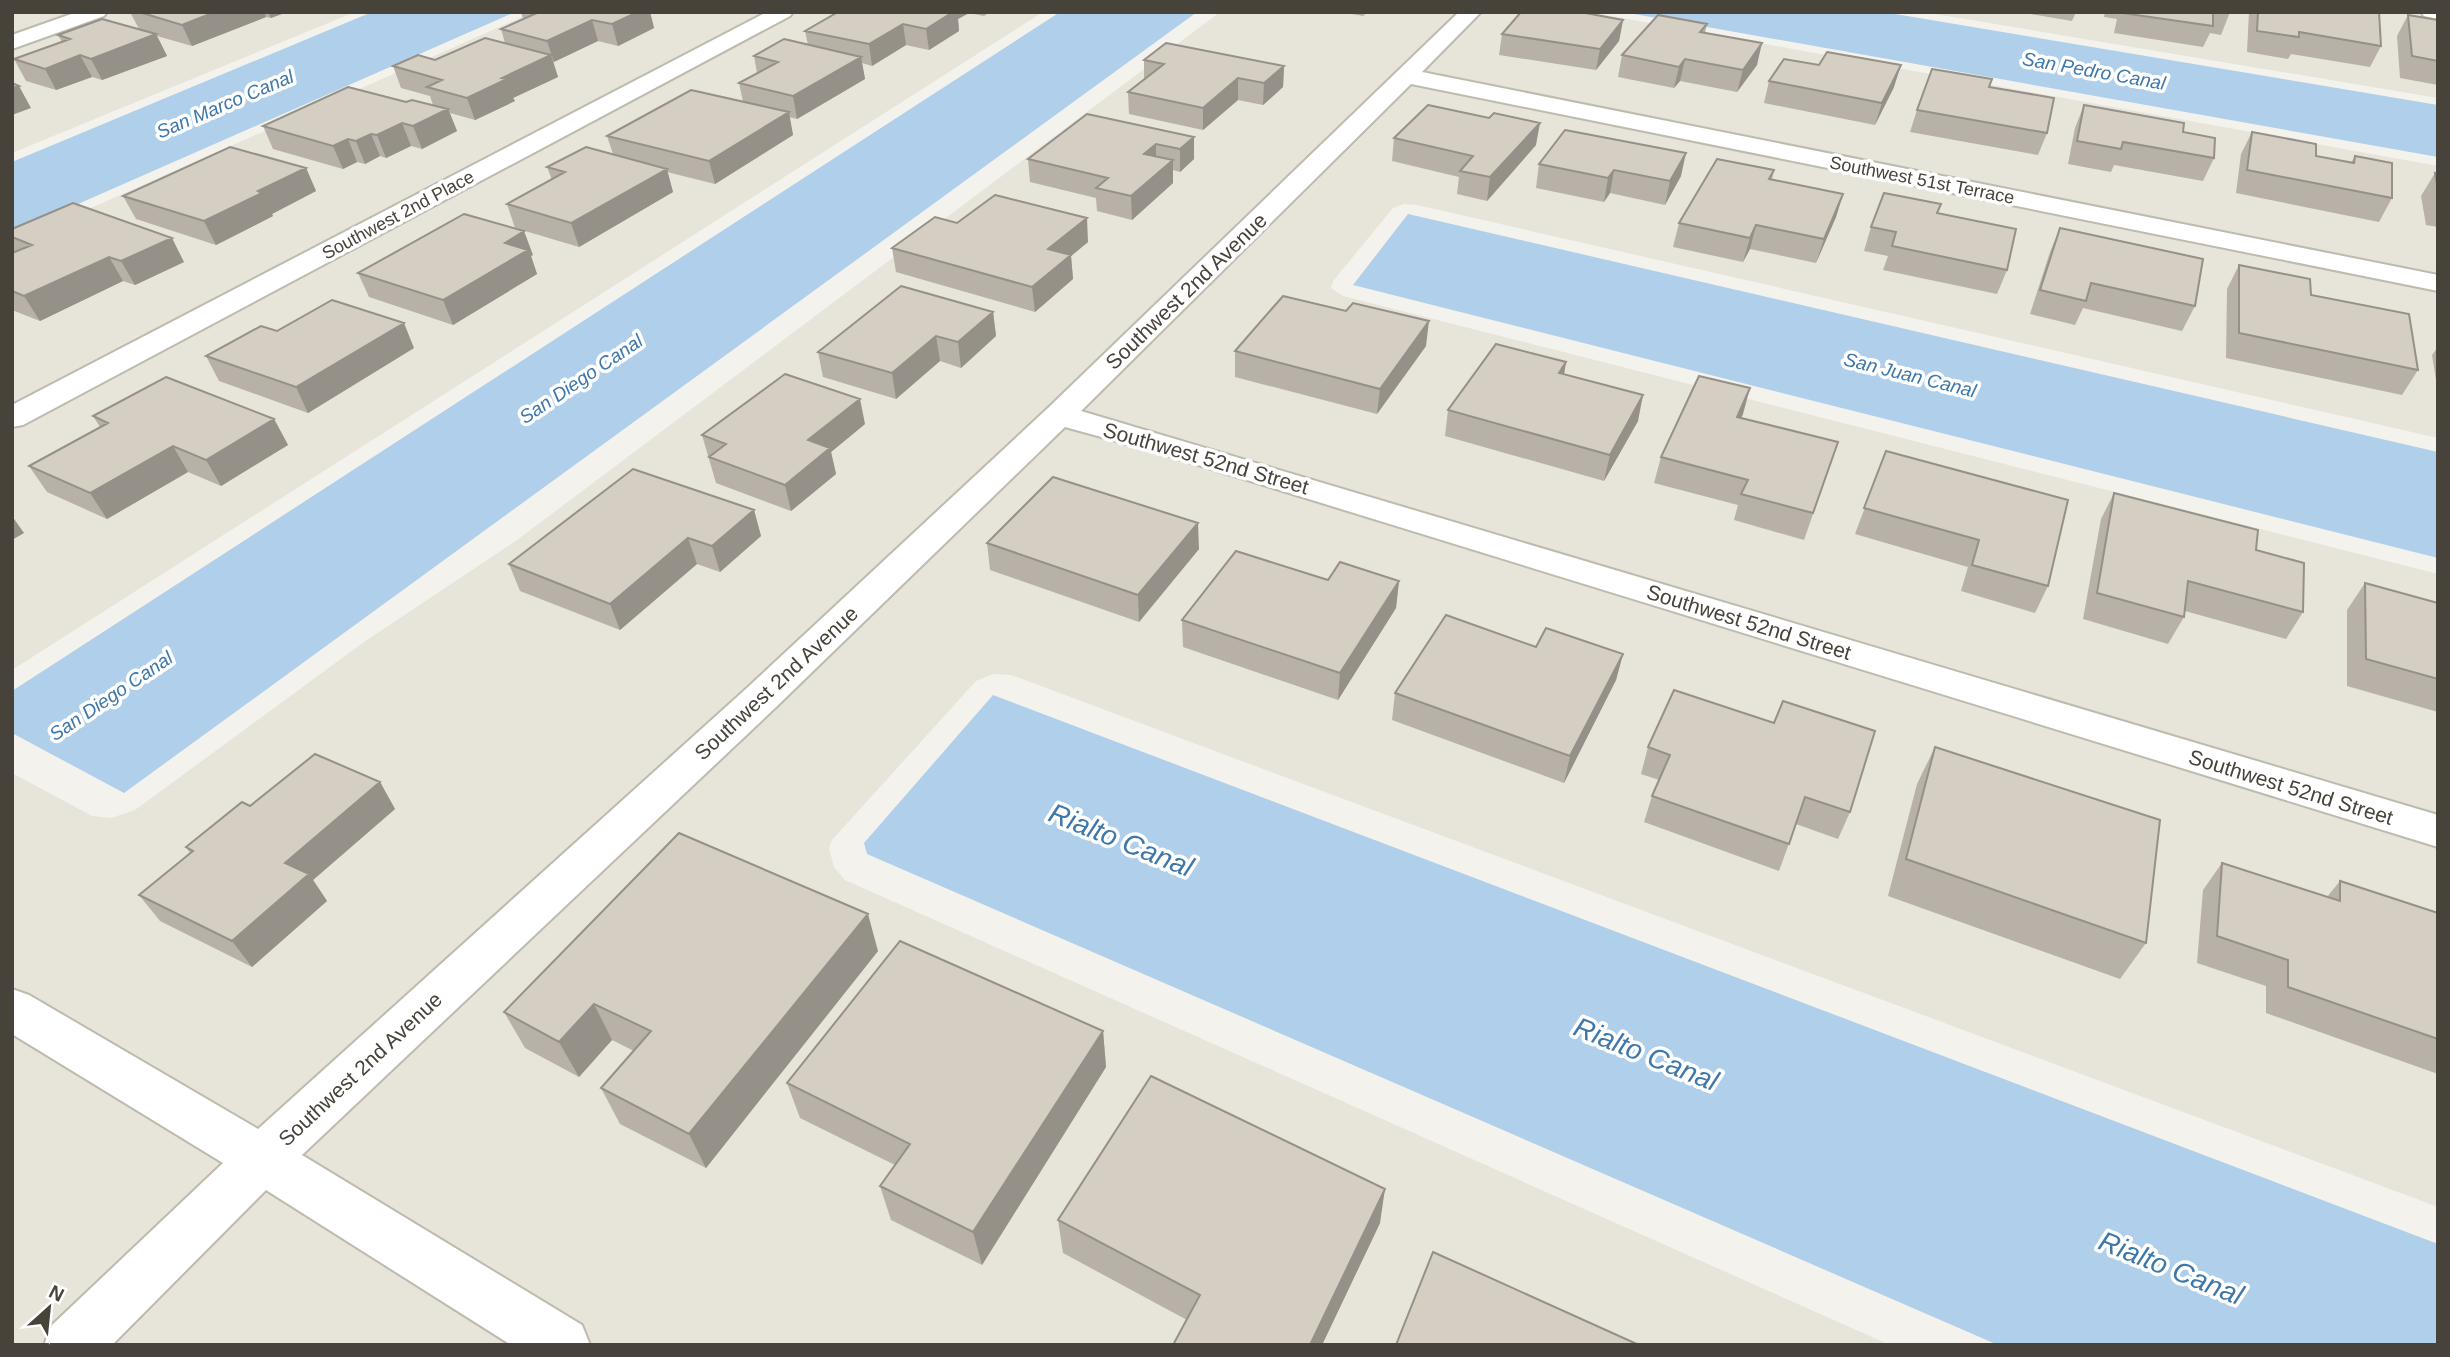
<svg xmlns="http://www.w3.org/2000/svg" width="2450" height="1357" viewBox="0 0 2450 1357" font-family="Arial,sans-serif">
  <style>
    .residential { fill: #e7e4da }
    .water { fill: #afcfea }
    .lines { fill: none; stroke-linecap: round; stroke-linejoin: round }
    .minor-casing { stroke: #bfbaaf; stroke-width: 4 }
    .minor { fill: #fff; fill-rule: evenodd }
    .wall { fill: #b7b1a7 }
    .shaded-wall { fill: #959088 }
    .building { fill: #d5cec2; stroke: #959088; stroke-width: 2 }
    .labels { text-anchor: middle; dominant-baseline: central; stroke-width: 7; stroke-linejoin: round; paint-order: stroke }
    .far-street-label { font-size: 18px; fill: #48433a; stroke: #fff }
    .far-water-label { font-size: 19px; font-style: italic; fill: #3e77a9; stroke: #fff }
    .street-label { font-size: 21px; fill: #48433a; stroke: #fff }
    .near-water-label { font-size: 28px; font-style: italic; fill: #3e77a9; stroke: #fff }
  </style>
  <rect width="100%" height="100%" fill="#f4f2ec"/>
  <path class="residential" d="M12 12H355L12 153Z
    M533 12H1043L12 670V243Z
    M1220 12H1589L2438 166V438L1417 205 1404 204 1393 208 1333 281 1331 288 1343 296 2438 574V1207L1011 675 993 674 976 681 832 840 829 848 834 867 845 880 1890 1345H12V773L92 816 111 818 135 810 364 642 517 540Z
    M1923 12H2438V98Z"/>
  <path class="water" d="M372 12H515L12 233V162Z
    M1060 12H1197L124 793 12 733V691Z
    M1623 12H1883L2438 105V157Z
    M1408 214 2438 452V558L1353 285Z
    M993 695 2438 1244V1345H1998L867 854 864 843Z"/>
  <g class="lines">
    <defs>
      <path id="minor" d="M77 12H107L104 16 12 49V35Z
        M767 12H793L790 16 23 425 12 427V405Z
        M1459 12H1481L1422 72 2438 275V291L1411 84 1081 411 2438 815V847L1156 452 1065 427 775 708 302 1155 582 1325 590 1345H511L266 1190 112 1345H44L52 1325 223 1163 12 1034V989L29 995 258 1129 747 688 1048 408Z
        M2421 12H2438V19L2424 16Z"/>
    </defs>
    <use href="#minor" class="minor-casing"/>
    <use href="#minor" class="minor"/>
  </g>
  <path class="wall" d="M130 12H287L271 18 266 17 192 46 157 36 167 56 102 80 92 77 56 90 26 81 14 59 62 42 58 35 139 29Z
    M521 12H650L654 28 618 46 598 41 553 62 558 77 513 98 515 101 475 120 450 113 457 131 422 149 411 146 386 158 380 156 365 164 357 162 343 169 273 149 263 126 406 102 433 105 430 96 401 88 393 66 435 60 505 43 501 29 523 19Z
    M838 12H990L984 16 969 13 958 19 959 31 929 50 906 45 872 66 862 63 865 79 797 119 789 117 793 135 715 184 667 172 673 192 579 247 515 228 507 204 552 180 547 167 613 154 607 136 743 102 739 83 757 73 754 56 808 45 805 31Z
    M1341 12H1368L1363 16Z
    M2019 12H2076L2072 21Z
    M2105 12H2230L2221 35 2210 33 2203 47 2114 33 2117 19 2104 17Z
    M2249 12H2379L2381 46 2370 67 2291 54 2288 59 2247 52Z
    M2408 15 2438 20V85L2400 78 2397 36Z
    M1623 20 1619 41 1596 70 1499 55 1502 34Z
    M1707 24 1705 33 1757 65 1737 92 1680 81 1674 88 1618 77 1622 55Z
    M1144 60 1284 66 1283 87 1263 105 1238 100 1203 130 1129 114 1128 92 1144 79Z
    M1819 65 1894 87 1875 125 1764 103 1769 81Z
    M1989 87 2047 133 2038 155 1910 132 1917 110Z
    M2084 105 2183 132 2214 158 2203 181 2114 165 2111 172 2068 164 2075 128Z
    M1489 118 1536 145 1487 201 1457 194 1459 177 1392 161 1394 138Z
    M2252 132 2316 156 2351 163 2355 156 2392 198 2379 222 2236 193 2241 154Z
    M1194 137V159L1180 172 1173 170V183L1132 220 1097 211 1096 198 1030 182 1028 159Z
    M1539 164 1681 176 1665 205 1610 193 1604 202 1536 188Z
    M306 168 316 191 272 214 273 216 216 245 136 219 123 196Z
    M1774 170 1772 180 1843 194 1836 217 1816 263 1750 249 1743 262 1673 247 1679 223Z
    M2435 173 2438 174V227L2426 225 2421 196Z
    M1937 213 2007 270 1997 294 1883 270 1888 256 1864 251 1871 227Z
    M957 223 1088 242 1071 256 1073 279 1035 312 896 272 892 248Z
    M2060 228 2195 306 2182 331 2083 308 2075 325 2030 314 2050 252Z
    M12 229 184 262 135 285 123 281 40 321 12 310V253H14L12 250Z
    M533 255 531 256 537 274 453 325 369 297 358 273Z
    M2239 265 2311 295 2418 370 2402 395 2226 358 2227 289Z
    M993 312 996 336 961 368 940 361 896 399 823 377 818 352Z
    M277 331 414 348 308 413 219 381 206 356Z
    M1426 346 1377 414 1235 377V351Z
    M2438 347V392L2432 355Z
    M1566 362 1564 374 1638 421 1604 481 1445 436 1448 410Z
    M1743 414 1741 418 1838 442 1804 540 1734 520 1738 505 1654 483 1661 457Z
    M93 416 274 419 288 445 221 486 188 472 107 519 47 492 29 466 100 427Z
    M865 424 831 452 836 474 791 511 716 483 702 435Z
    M1886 451 2048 586 2035 613 1961 591 1968 567 1855 534Z
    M2114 493 2256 550 2303 612 2286 639 2185 611 2184 617 2168 644 2083 619 2101 519Z
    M754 510 761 536 720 572 697 564 620 630 520 591 509 564Z
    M987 543 1199 549 1139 622 990 570Z
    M1328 580 1399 581 1396 608 1338 700 1183 647 1182 620Z
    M2365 583 2438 603V712L2347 686V610Z
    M1536 647 1623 654 1616 680 1564 783 1392 720 1395 693Z
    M1674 690 1850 812 1838 839 1796 824 1779 871 1644 822 1652 796 1659 780 1641 774 1648 747Z
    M1935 747 2146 943 2120 979 1888 896 1917 784Z
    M380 782 395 809 313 880 327 901 252 967 160 921 139 895 190 853 186 847 250 806Z
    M2222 863 2327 897 2340 881 2438 913V1074L2266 1013V986L2197 963 2203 890Z
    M878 951 706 1168 620 1124 601 1088 634 1051 612 1040 579 1077 525 1048 504 1012Z
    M1103 1031 1106 1067 982 1265 891 1220 880 1186 895 1165 800 1118 787 1083Z
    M1058 1220 1380 1223 1322 1345H1173L1187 1320 1063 1253Z"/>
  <path class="shaded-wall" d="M215 12H264L266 17 192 46 182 25Z
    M268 12H287L271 18Z
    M638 12H650L654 28 618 46 612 24Z
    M953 12 969 13 958 19 959 31 929 50 926 29Z
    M592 20 598 41 554 62 547 41Z
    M1623 20 1619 41 1596 70 1600 49Z
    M903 24 906 45 872 66 869 44Z
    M156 34 167 56 102 80 91 59Z
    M1762 43 1757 65 1737 92 1743 70Z
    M80 55 92 77 56 90 45 69Z
    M551 55 558 77 513 98 515 101 475 120 467 98 502 78Z
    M861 57 865 79 797 119 793 96Z
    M1685 59 1680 81 1674 88 1679 67Z
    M1901 65 1894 87 1875 125 1882 103Z
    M1284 66 1283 87 1263 105 1264 83Z
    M1238 78V100L1203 130V108Z
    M19 86 31 108 12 115V88Z
    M448 109 457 131 422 149 413 126Z
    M789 112 793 135 715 184 709 161Z
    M402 123 411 146 386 158 377 135Z
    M1540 123 1536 145 1487 201 1490 177Z
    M371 134 380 156 365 164 356 141Z
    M1194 137V159L1180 172V149Z
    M348 139 357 162 343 169 333 146Z
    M1156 144V166L1144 154Z
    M1686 153 1681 176 1665 205 1670 181Z
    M1173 160V183L1132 220 1131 196Z
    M306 168 316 191 272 214 273 216 216 245 204 221 258 191Z
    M667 169 673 192 579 247 571 223Z
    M1614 170 1610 193 1604 202 1608 178Z
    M1843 194 1836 217 1816 263 1824 239Z
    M1087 218 1088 242 1071 256 1073 279 1035 312 1032 287 1048 249Z
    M1756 225 1750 249 1743 262 1750 238Z
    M524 231 533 255 531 256 537 274 453 325 443 300 505 243Z
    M172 238 184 262 135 285 121 261Z
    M109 257 123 281 40 321 24 296Z
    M993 312 996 336 961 368 958 342Z
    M1429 321 1426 346 1377 414 1380 389Z
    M404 323 414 348 308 413 296 387Z
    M936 336 940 361 896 399 892 373Z
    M1566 362 1562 387 1559 373Z
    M1750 388 1743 414 1730 442 1737 417Z
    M1643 395 1638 421 1604 481 1610 455Z
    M860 399 865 424 831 452 836 474 791 511 785 485 808 440Z
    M274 419 288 445 221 486 206 460Z
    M173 446 188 472 107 519 90 493Z
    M754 510 761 536 720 572 712 546Z
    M12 516 24 533 12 540Z
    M1198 523 1199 549 1139 622 1138 595Z
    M688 538 697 564 620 630 610 604Z
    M1399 581 1396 608 1338 700 1340 673Z
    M1623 654 1616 680 1564 783 1570 756Z
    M380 782 395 809 313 880 327 901 252 967 232 941 285 863Z
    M868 914 878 951 706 1168 689 1134Z
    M594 1004 612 1040 579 1077 559 1042Z
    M1103 1031 1106 1067 982 1265 973 1232Z
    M1385 1189 1380 1223 1322 1345H1310Z"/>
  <path class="building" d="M139 12H215L182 25Z
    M539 12H638L612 24 592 20 547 41 501 29Z
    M838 12H953L926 29 903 24 869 44 805 31Z
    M1521 12H1580L1623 20 1600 49 1502 34Z
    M2213 12V26L2122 13V12Z
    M2258 12H2379L2381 46 2299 32V37L2257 31Z
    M1658 15 1707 24 1700 32 1762 43 1743 70 1685 59 1679 67 1622 55Z
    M2408 15 2438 20V61L2412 56Z
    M102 19 156 34 91 59 80 55 45 69 14 59 70 39 58 35Z
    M485 38 551 55 502 78 507 79 467 98 427 87 442 80 393 66 418 55 435 60Z
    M784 39 861 57 793 96 739 83 778 62 754 56Z
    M1166 43 1284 66 1264 83 1238 78 1203 108 1128 92 1164 64 1144 60Z
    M1827 52 1901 65 1882 103 1769 81 1784 59 1819 65Z
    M1932 69 1992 79 1989 87 2054 98 2047 133 1917 110Z
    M12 83 19 86 12 88Z
    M348 87 406 102 412 100 448 109 413 126 402 123 377 135 371 134 356 141 348 139 333 146 263 126Z
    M691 90 789 112 709 161 607 136Z
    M1428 105 1489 118 1494 113 1540 123 1490 177 1460 171 1473 156 1394 138Z
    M2084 105 2184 123 2183 132 2215 138 2214 158 2123 142 2121 149 2077 141Z
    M1087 114 1194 137 1180 149 1156 144 1144 154 1173 160 1131 196 1096 188 1108 178 1028 159Z
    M1565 130 1686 153 1670 181 1614 170 1608 178 1539 164Z
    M2252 132 2316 144V156L2354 163 2355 156 2392 163V198L2247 170Z
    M230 147 306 168 258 191 262 193 204 221 123 196Z
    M586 147 667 169 571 223 507 204 565 172 547 167Z
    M1717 159 1774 170 1769 179 1843 194 1824 239 1756 225 1750 238 1679 223Z
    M2435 173 2438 174V190Z
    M1884 193 1941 204 1937 213 2016 229 2007 270 1892 246 1896 232 1871 227Z
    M995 195 1087 218 1048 249 1071 255 1032 287 892 248 935 217 957 223Z
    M73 203 172 238 121 261 109 257 24 296 12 291V253L32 245 12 237V229Z
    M464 214 524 231 505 243 528 250 443 300 358 273Z
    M2060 228 2203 259 2195 306 2091 283 2086 301 2040 290Z
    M2239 265 2310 279 2311 295 2409 314 2418 370 2239 333Z
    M901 286 993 312 958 342 936 336 892 373 818 352Z
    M1283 296 1346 311 1353 303 1429 321 1380 389 1235 351Z
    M332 300 404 323 296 387 206 356 261 326 277 331Z
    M1496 344 1566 362 1559 373 1643 395 1610 455 1448 410Z
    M785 374 860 399 808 440 830 448 785 485 709 457 726 444 702 435Z
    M1699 376 1750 388 1737 417 1838 442 1813 513 1741 494 1748 480 1661 457Z
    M166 377 274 419 206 460 173 446 90 493 29 466 108 423 93 416Z
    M1886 451 2068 500 2048 586 1972 565 1979 540 1864 508Z
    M633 469 754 510 712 546 688 538 610 604 509 564Z
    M1053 477 1198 523 1138 595 987 543Z
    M2114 493 2258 530 2256 550 2304 563 2303 612 2188 581 2184 617 2097 593Z
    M1236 551 1328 580 1340 562 1399 581 1340 673 1182 620Z
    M2365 583 2438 603V679L2366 659Z
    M1446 615 1536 647 1546 628 1623 654 1570 756 1395 693Z
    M1674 690 1774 723 1783 701 1875 731 1850 812 1805 797 1789 844 1652 796 1670 755 1648 747Z
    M1935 747 2160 820 2146 943 1906 859Z
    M315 754 380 782 285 863 309 874 232 941 139 895 193 851 186 847 242 802 250 806Z
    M679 833 868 914 689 1134 601 1088 651 1031 594 1004 559 1042 504 1012Z
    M2222 863 2340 901V881L2438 913V1039L2288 987V960L2217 936Z
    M900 941 1103 1031 973 1232 880 1186 910 1144 787 1083Z
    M1151 1076 1385 1189 1310 1345H1173L1200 1295 1058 1220Z
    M1433 1252 1639 1345H1396Z"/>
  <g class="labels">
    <g class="far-street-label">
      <text transform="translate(1922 180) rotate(11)">Southwest 51st Terrace</text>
      <text transform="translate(398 215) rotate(-28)">Southwest 2nd Place</text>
    </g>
    <g class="far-water-label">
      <text transform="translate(2094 71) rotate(10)">San Pedro Canal</text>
      <text transform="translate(225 104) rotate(-23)">San Marco Canal</text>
      <text transform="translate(1910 375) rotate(14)">San Juan Canal</text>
      <text transform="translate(581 379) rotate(-34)">San Diego Canal</text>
      <text transform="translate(111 696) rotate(-34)">San Diego Canal</text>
    </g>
    <g class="street-label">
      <text transform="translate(1186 291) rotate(-44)">Southwest 2nd Avenue</text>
      <text transform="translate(1206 458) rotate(16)">Southwest 52nd Street</text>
      <text transform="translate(1749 622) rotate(17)">Southwest 52nd Street</text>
      <text transform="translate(776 683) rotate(-43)">Southwest 2nd Avenue</text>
      <text transform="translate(2291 787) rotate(17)">Southwest 52nd Street</text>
      <text transform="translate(360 1069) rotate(-43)">Southwest 2nd Avenue</text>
    </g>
    <g class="near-water-label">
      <text transform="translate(1121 840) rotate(22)">Rialto Canal</text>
      <text transform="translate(1646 1054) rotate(22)">Rialto Canal</text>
      <text transform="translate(2171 1268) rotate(22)">Rialto Canal</text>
    </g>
  </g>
  <rect width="2450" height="1357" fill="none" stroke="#48433a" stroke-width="28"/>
  <g transform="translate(49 1308) rotate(27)" stroke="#ffffff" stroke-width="5" paint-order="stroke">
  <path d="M0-5L12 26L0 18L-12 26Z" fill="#48433a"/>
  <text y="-10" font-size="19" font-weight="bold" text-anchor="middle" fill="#48433a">N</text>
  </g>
</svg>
